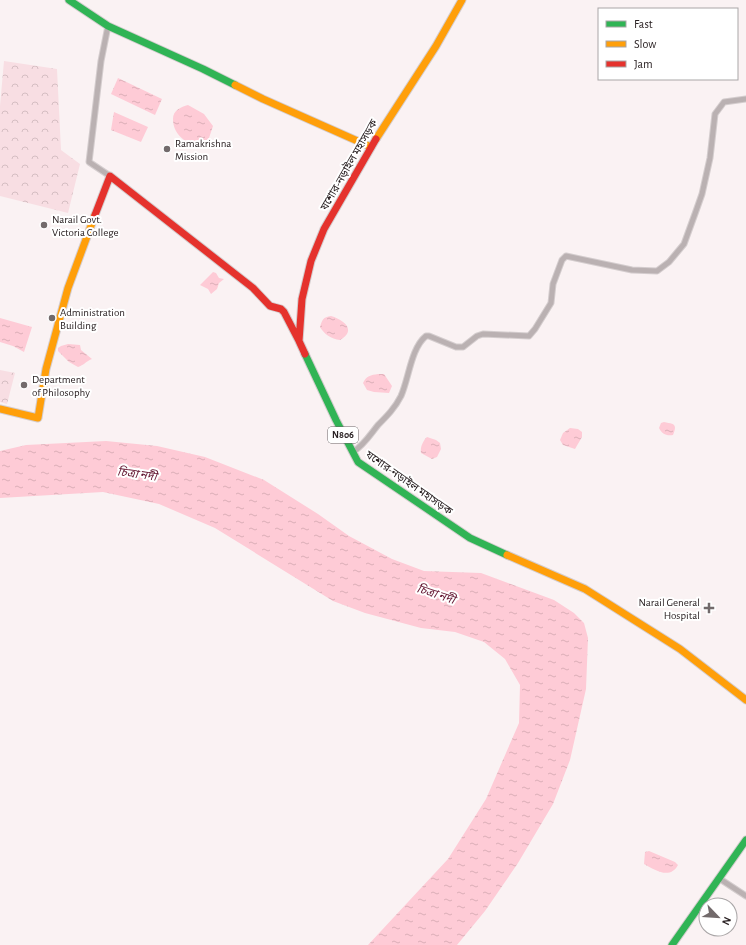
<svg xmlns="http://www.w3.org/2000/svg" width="746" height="945" viewBox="0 0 746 945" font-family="'Alegreya Sans','Noto Sans Bengali',sans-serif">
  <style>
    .park { fill: url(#park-crowns) }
    .water { fill: url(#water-ripples) }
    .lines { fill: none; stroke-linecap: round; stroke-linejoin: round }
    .street-casing { stroke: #d4cdce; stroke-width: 7 }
    .fast-casing { stroke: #d4cdce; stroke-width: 9 }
    .slow-casing { stroke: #d4cdce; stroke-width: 9 }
    .jam-casing { stroke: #d4cdce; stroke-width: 9 }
    .street { stroke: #bab1b2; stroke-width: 5 }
    .fast { stroke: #30b455; stroke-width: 7 }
    .slow { stroke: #ff9f0a; stroke-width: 7 }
    .jam { stroke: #e5322d; stroke-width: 7 }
    .poi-dot { fill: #726a6b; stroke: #fff; stroke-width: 1.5 }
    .labels { text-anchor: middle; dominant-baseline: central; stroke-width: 4; stroke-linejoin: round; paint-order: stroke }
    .shield { fill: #fff; stroke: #696364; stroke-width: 1 }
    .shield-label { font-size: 10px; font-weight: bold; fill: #292022 }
    .poi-label { font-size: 11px; fill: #292022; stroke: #fff; text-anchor: start }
    .street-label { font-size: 11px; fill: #292022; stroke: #fff }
    .water-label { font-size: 12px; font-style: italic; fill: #641732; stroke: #fff }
  </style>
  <defs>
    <pattern id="park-crowns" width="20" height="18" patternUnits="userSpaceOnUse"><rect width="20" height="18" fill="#f8dee3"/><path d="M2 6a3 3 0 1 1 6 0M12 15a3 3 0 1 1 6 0" fill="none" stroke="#d5bec2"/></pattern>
    <pattern id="water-ripples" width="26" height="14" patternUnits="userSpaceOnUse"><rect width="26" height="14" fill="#fecbd6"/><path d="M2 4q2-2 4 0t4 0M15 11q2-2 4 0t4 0" fill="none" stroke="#daaeb7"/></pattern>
  </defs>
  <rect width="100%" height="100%" fill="#faf2f3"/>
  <path class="park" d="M4 61 57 69 61 150 80 164 68 213 0 196V106Z
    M0 370 15 373 7 404 0 402Z"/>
  <path class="water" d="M118 78 162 99 155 115 111 94Z
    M188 105 204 114 213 126 209 138 204 146 195 148C184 140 173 134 173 119 173 110 181 107 188 105Z
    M114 112 148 127 141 142 111 130Z
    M213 272 216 273 219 278 224 279 219 283 217 289 211 294 208 289 200 285Z
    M331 316C344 320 357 330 340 340 331 339 324 334 320 327 322 320 323 317 331 316Z
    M0 318 32 327 24 352 13 346 0 342Z
    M68 344 80 345 81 350 92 359C85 362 84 365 78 367L69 362 58 351V348L61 346Z
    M378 374H384L392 386 389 393 374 392 367 390 363 383C366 376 371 375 378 374Z
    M664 422C673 424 678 423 673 435 666 436 662 434 659 428L661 423Z
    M570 428 578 429 582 432V437L575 449 563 445 560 440 563 433Z
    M427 437 436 440 440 443 441 449 437 457 432 459 421 453C420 447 423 441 427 437Z
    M106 441 157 446 205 457 264 480 318 514 349 536 392 559 424 571 481 573 554 600 574 613 584 623 588 638 586 689 570 760 553 804 518 863 485 911 457 945H368L448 859 486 799 519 723 520 685 505 659 484 642 455 632 421 628 365 613 333 601 215 528 159 504 103 492 0 498V451L26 445Z
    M649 851 675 862 678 865C670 880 655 870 644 864L645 852Z"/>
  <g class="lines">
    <defs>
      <path id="street" d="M108 26 101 61 89 162 110 176
        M353 452C364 445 370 435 378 425 387 416 395 408 401 396 409 378 411 348 426 336H429L456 347H463L477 336 483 334 529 336 535 329 551 303 553 284 562 260 566 256 632 270 657 271 669 262 684 244 696 211 702 194 710 158 715 114 724 102 746 99
        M720 879 746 896"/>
      <path id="fast" d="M69 0 108 26 203 69 235 85
        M305 354 336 420 358 462 470 538 507 555
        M672 945 746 840"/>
      <path id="slow" d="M235 85 263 99 371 147
        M376 139 436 46 462 0
        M0 409 38 418 46 369 68 288 95 215
        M507 555 585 589 680 649 746 700"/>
      <path id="jam" d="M95 215 110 176 253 288 270 306 281 309 284 312 299 341
        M305 354 299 341 302 299 311 261 324 229 376 139"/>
    </defs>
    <use href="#street" class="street-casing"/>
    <use href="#fast" class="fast-casing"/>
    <use href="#slow" class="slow-casing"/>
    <use href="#jam" class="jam-casing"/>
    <use href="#street" class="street"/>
    <use href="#fast" class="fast"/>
    <use href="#slow" class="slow"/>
    <use href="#jam" class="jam"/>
  </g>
  <g class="poi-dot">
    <circle cx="167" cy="149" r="4"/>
    <circle cx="44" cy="225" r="4"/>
    <circle cx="52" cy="318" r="4"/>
    <circle cx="24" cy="385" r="4"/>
    <path d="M707 602h4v4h4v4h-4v4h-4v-4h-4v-4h4z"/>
  </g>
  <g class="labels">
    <rect class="shield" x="328" y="427" width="30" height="16" rx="3"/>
    <g class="shield-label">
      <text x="343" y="435">N806</text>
    </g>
    <g class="poi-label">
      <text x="175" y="143">Ramakrishna<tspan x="175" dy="13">Mission</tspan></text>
      <text x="52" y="219">Narail Govt.<tspan x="52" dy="13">Victoria College</tspan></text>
      <text x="60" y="312">Administration<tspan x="60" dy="13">Building</tspan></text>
      <text x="32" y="379">Department<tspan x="32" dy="13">of Philosophy</tspan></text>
      <text x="700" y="602" text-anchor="end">Narail General<tspan x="700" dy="13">Hospital</tspan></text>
    </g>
    <g class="street-label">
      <text transform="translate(349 165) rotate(-60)">যশোর-নড়াইল মহাসড়ক</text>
      <text transform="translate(409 483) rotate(35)">যশোর-নড়াইল মহাসড়ক</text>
    </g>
    <g class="water-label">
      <text transform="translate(137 474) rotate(8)">চিত্রা নদী</text>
      <text transform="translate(436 594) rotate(18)">চিত্রা নদী</text>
    </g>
  </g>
  <rect x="598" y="8" width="140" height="72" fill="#ffffff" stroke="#a9a6a7"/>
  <rect x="606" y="21" width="20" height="6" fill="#30b455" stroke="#a9a6a7"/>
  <text x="634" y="28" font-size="12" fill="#292022">Fast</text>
  <rect x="606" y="41" width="20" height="6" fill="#ff9f0a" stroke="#a9a6a7"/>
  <text x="634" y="48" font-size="12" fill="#292022">Slow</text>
  <rect x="606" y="61" width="20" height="6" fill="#e5322d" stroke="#a9a6a7"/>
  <text x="634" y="68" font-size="12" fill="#292022">Jam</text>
  <g transform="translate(718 917) rotate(115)"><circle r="19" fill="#ffffff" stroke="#a9a6a7"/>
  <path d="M0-3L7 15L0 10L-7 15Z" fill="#726a6b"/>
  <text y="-6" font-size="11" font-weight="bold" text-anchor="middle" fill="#292022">N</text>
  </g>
</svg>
